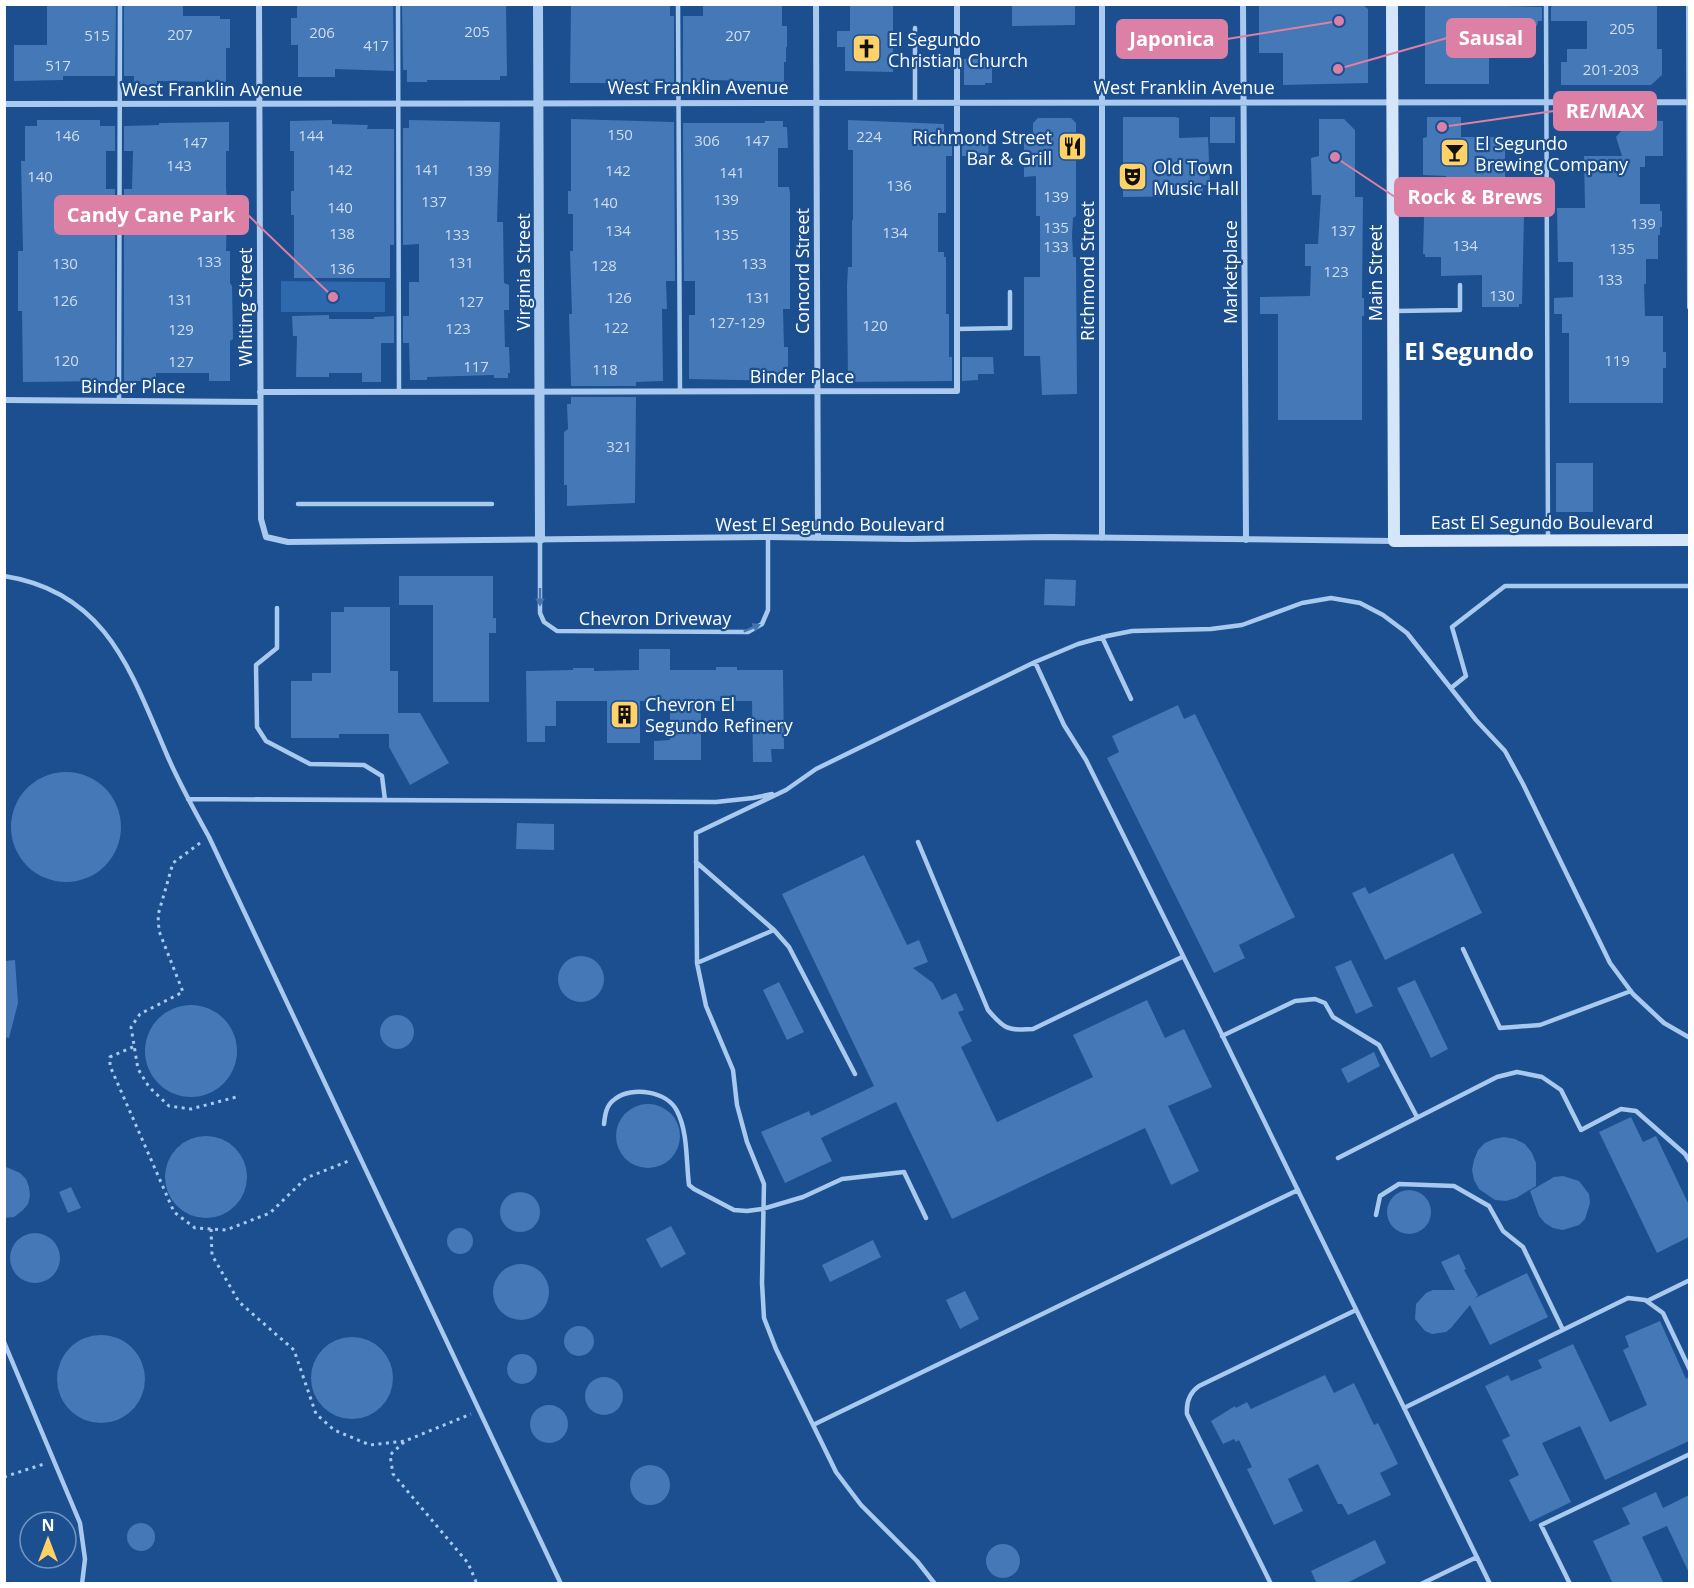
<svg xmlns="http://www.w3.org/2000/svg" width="1694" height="1588" viewBox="0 0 1694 1588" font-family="'Open Sans',sans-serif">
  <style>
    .green { fill: #2e69ad }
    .building { fill: #4478b7 }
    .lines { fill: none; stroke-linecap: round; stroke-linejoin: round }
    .path { stroke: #a9c9ee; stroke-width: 3; stroke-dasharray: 3 4.5; stroke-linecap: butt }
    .service { stroke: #a9c9ee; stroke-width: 4.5 }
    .minor { stroke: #a9c9ee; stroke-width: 6 }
    .tertiary { stroke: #a9c9ee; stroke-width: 10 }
    .secondary { stroke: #d6e6fa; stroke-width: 12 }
    .oneway { fill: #4674ac }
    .labels { text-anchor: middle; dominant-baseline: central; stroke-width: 4.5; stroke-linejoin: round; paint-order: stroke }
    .number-label { font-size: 15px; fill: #d0dded }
    .poi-label { font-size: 18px; fill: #fff; stroke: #1b4f8f; text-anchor: start }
    .street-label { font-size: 18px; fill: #fff; stroke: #1b4f8f }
    .district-label { font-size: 24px; font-weight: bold; fill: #fff; stroke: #1b4f8f }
    .leader { fill: none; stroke: #dd80a5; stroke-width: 2 }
    .callout-dot { fill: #dd80a5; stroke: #1b4f8f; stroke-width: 2 }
    .callout { fill: #dd80a5; stroke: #dd80a5; stroke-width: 2 }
    .callout-label { font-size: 20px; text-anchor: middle; font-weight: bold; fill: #fff }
  </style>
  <rect width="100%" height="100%" fill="#1b4f8f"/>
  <path class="green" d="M281 281 385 282V312H281Z"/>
  <path class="building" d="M47 4H116L115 76H63V80L14 81V45H47Z
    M124 4H183V16H220V19H230V48H226V82L157 81V85H134V76H124Z
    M297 4H393L394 71 335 69V77H298V45H291V18H297Z
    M402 4H506L507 76H500V80H427V82H407V70H403Z
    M571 4H670V16H674V83H570Z
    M703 4H782V26H787V47H786V62H784V82L710 80V83H683V16H703Z
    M850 4H893V72L845 71V47H837V31H850Z
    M1263 4H1362L1368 9V83L1283 85V53H1259V6Z
    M1425 4 1542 7V21H1538L1537 26H1501V57H1489V84H1425Z
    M1563 4H1657V49H1662V75L1651 85H1561V62H1567V49H1587V21H1551V7L1553 5Z
    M1012 6H1075V25L1012 26Z
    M964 59H992V83H985V85H964Z
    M1123 117H1175L1179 118V138L1208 137 1210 185H1203V196L1123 197Z
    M1210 117H1235V143H1210Z
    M1427 117H1461V137H1505V177H1533V216H1524L1522 304H1519V307H1482V275L1441 276V257H1425V254H1423L1424 218 1425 216H1446V176L1423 175V138L1427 137Z
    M1038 118H1071L1076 123V216L1073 218 1072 235 1073 257H1076L1077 394 1042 395 1040 356H1024V277H1040V216H1036V176L1024 177V139H1033V123Z
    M571 119 674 122 675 281H666L667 309H662L663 381 636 382V386H571L569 314H572L570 251H573V214H568V191H571Z
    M1319 119H1344L1355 130V197H1363L1362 298H1364V316H1362V420H1278V314H1260V297L1310 296 1311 266H1305V244H1318L1321 195H1312L1311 158 1319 156Z
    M1624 119 1663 121V156H1645V167H1640V204H1660V211H1662V227H1660V235H1658V259H1646V284H1644L1645 316H1663V352H1666V368H1663V403H1569V333H1562V314H1554V298L1573 297V262H1558L1557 208H1585L1584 156H1622L1616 137 1622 130Z
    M37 120H100V126H115V151H106V189H115V381L23 382 22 311H18V251H23L21 161H25V126H37Z
    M332 120V124L368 125 367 129H394V245H390V278H294V215H291V191H294V151H290V121Z
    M409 120 500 122 497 222H503L504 283 509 285V310H504L505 347H509L510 373H508V378H494V375L427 377V380H410L409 343H403V316H409V282H419V244L403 245V128H409Z
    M848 120 944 124V137H952V156H946V213H938V252H944V257H946V314H949V357H952V381L848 382 847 286 848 267H852V220H853V150H848Z
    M765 121H783V127H787L788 148H778V187H789L790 194V309H783L784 347H788V381L689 379V315H695V281H684L683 123H765Z
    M229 122V151H226V188L227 199H229L230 213H227L226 251H230V283L232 286 233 339 230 341V381H209V373H156V379L153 381H124V189H132L133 151H124V126L159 125V123Z
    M962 137 989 138 988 157 962 156Z
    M329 315V319H374V317L394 316V343H381V382H362V373H329V377H296L297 336H293L292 316Z
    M962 357H993L994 374H978V380L962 381Z
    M571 397H636L635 503 567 506V485H564V432L568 429 567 404H571Z
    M1556 463H1593V512H1556Z
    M399 576H493V618H496V633H489V702H433V605H399Z
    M1045 579 1076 580 1075 606 1044 605Z
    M344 607H390V671H398V713H420L449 763 410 785 389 747V734H339V738H291V681H312V673H331V612H344Z
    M639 649H670V670H716V667H737V670H783L784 749H771L772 762H753L752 701H701V760H654V741L670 740V701H640V743H607V701H556V726H545V742H527L526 671 573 670V668H594V671L639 670Z
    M1178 705 1184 719 1195 714 1295 917 1239 945 1245 958 1214 973 1107 758 1119 752 1112 736Z
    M11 827a55 55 0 1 1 110 0a55 55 0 1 1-110 0Z
    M517 823 554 824V850L516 849Z
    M1453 853 1482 913 1385 960 1352 893 1365 887 1369 894Z
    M864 855 907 945 919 940 928 962 913 968 933 983 942 1000 956 993 964 1010 958 1012 972 1041 961 1047 997 1122 1093 1077 1073 1035 1147 1000 1165 1038 1184 1029 1212 1087 1168 1106 1199 1171 1171 1185 1145 1128 952 1219 896 1102 821 1138 832 1161 785 1183 761 1132 809 1111 811 1116 874 1086 782 894Z
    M558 979a23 23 0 1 1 46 0a23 23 0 1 1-46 0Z
    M15 960 18 1003 9 1038 4 1037V961Z
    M1351 960 1373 1006 1356 1014 1335 967Z
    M1415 980 1448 1049 1431 1058 1397 988Z
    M779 982 804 1032 787 1040 763 990Z
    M145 1051a46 46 0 1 1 92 0a46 46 0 1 1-92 0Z
    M380 1032a17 17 0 1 1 34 0a17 17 0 1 1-34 0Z
    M1374 1052 1380 1066 1348 1083 1341 1069Z
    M616 1136a32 32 0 1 1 64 0a32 32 0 1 1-64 0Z
    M1631 1117 1643 1142 1656 1136 1689 1205V1237L1657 1253 1599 1132Z
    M165 1177a41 41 0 1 1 82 0a41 41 0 1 1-82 0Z
    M1504 1137 1515 1139 1525 1144 1532 1153 1536 1163V1186L1516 1198 1506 1201 1495 1200 1479 1189 1474 1180 1472 1170 1474 1160 1478 1150 1485 1143 1494 1139Z
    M4 1166 20 1173 26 1179 29 1187 30 1196 28 1204 23 1210 14 1217 4 1218Z
    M1563 1176 1579 1181 1589 1194 1590 1203 1585 1219 1579 1225 1563 1230 1553 1228 1545 1223 1539 1216 1530 1191 1554 1177Z
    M71 1187 81 1208 68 1213 59 1192Z
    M1387 1212a22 22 0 1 1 44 0a22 22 0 1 1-44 0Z
    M500 1212a20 20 0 1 1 40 0a20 20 0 1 1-40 0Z
    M671 1226 686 1254 661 1268 646 1239Z
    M447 1241a13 13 0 1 1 26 0a13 13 0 1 1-26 0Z
    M10 1258a25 25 0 1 1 50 0a25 25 0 1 1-50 0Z
    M873 1240 881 1257 830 1282 822 1265Z
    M1459 1254 1466 1269 1464 1270 1478 1295 1475 1298 1527 1273 1548 1317 1490 1345 1470 1305 1451 1328 1446 1332 1432 1334 1425 1331 1415 1319 1416 1304 1426 1293 1433 1290H1455L1441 1262Z
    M493 1292a28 28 0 1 1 56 0a28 28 0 1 1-56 0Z
    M965 1291 979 1319 960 1329 946 1300Z
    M1660 1321 1686 1379 1689 1377V1441L1605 1480 1580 1426 1542 1443 1571 1502 1530 1522 1509 1480 1519 1475 1502 1440 1510 1436 1485 1386 1508 1375 1511 1381 1542 1368 1538 1360 1573 1344 1610 1422 1647 1405 1623 1350 1629 1347 1625 1336Z
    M564 1341a15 15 0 1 1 30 0a15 15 0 1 1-30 0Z
    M57 1379a44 44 0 1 1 88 0a44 44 0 1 1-88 0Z
    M311 1378a41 41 0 1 1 82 0a41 41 0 1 1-82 0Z
    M507 1369a15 15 0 1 1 30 0a15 15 0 1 1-30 0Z
    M1325 1375 1334 1393 1354 1383 1374 1425 1378 1423 1398 1464 1380 1473 1391 1495 1348 1515 1342 1504H1338L1318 1464 1288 1479 1303 1511 1274 1525 1247 1469 1252 1467 1239 1440 1236 1442 1234 1439 1223 1444 1211 1421 1235 1406 1236 1408 1247 1402 1251 1409Z
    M585 1396a19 19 0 1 1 38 0a19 19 0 1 1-38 0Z
    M530 1424a19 19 0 1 1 38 0a19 19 0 1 1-38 0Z
    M630 1485a20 20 0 1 1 40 0a20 20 0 1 1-40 0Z
    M1656 1492 1663 1508 1689 1495V1573L1667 1526 1642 1537 1664 1584H1613L1593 1541 1630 1524 1622 1508Z
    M127 1537a14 14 0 1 1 28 0a14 14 0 1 1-28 0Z
    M1375 1540 1386 1563 1345 1584H1317L1311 1571Z
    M986 1561a17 17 0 1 1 34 0a17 17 0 1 1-34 0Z"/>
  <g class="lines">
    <path class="path" d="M200 843 173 863 158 915 159 931 183 992 140 1014 131 1027 138 1069 149 1087 169 1106 191 1109 240 1096
      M133 1047 110 1057V1066L174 1212 195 1228 226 1230 270 1213 306 1178 351 1160
      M211 1229 212 1255 239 1302 294 1350 316 1414 334 1430 370 1445 405 1441 471 1414
      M404 1442 390 1455 393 1474 468 1563 477 1584
      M4 1477 44 1464"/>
    <path class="service" d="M398 4 399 392
      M678 4 680 392
      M1546 4 1548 540
      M915 28V102
      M1396 311 1460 310V285
      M957 329 1010 328V292
      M119 400 120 4
      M298 504H492
      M540 539V613L544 622 557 631 748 632 762 624 768 610V537
      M4 576C107 592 131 672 167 755 179 783 194 810 209 837L561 1584
      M277 608V648L256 665 257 727 266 741 310 764 364 765 382 776 385 800
      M1102 637 1131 699
      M1035 662 1064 725 1086 760 1207 1004 1490 1584
      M1451 688 1466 676 1452 627 1505 586H1690
      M188 799 716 802 753 798 772 794
      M918 842 988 1010C1004 1029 1008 1031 1033 1029L1182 957
      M696 862 774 930 789 947 855 1074
      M1463 949 1500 1028 1540 1025 1631 991
      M697 963 774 930
      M1222 1036 1295 1001 1315 999 1325 1003 1333 1017 1379 1045 1417 1117
      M604 1124C605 1115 606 1105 615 1099 632 1086 667 1091 677 1111 688 1132 686 1161 689 1185L694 1189 734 1210 747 1211 762 1209 803 1197 842 1179 904 1172 926 1218
      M1338 1158 1497 1077 1517 1072 1542 1077 1561 1090 1581 1130 1621 1109 1636 1111 1685 1154 1690 1162
      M1376 1215 1380 1196 1399 1184 1454 1186 1489 1206 1503 1231 1523 1247 1563 1330
      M1647 1301 1690 1280
      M4 1342 80 1523 85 1559 82 1584
      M1404 1408 1628 1298 1645 1300 1663 1313 1690 1370
      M813 1425 1298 1190
      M935 1584 917 1561 861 1505 836 1472 776 1349 764 1318 762 1283 764 1184 747 1142 737 1105 733 1070 706 1006 697 963 696 833 786 790 816 769 1035 662 1078 644 1107 636 1132 631 1211 629 1242 625 1302 603 1331 598 1360 603 1383 615 1407 633 1476 720 1505 751 1523 784 1610 963 1633 994 1664 1023 1690 1038
      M1271 1584 1187 1414C1186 1402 1189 1393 1199 1386L1356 1310
      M1421 1584 1477 1557
      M1570 1584 1541 1525 1690 1454"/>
    <path class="minor" d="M259 4 261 519 266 537 288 542 768 537 909 539 1051 537 1394 541
      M816 4 818 538
      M1243 4 1246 540
      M1689 4 1690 307
      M4 104 1690 102
      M260 392 957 391V4
      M4 400 260 402
      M1102 538V4"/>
    <path class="tertiary" d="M538 4 540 539"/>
    <path class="secondary" d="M1392 4 1394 541 1690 540"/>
  </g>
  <defs><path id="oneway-solid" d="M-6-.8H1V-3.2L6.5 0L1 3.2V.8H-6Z" transform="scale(1.5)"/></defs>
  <g class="oneway">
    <use href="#oneway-solid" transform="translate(540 597) rotate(90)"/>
    <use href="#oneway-solid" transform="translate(752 628) rotate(-23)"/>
  </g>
  <defs>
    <symbol id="church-square" viewBox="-11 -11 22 22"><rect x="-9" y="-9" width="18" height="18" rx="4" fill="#ffd166" stroke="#1b4f8f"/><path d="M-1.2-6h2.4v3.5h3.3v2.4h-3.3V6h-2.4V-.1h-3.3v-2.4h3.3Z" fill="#111"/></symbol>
    <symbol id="restaurant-square" viewBox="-11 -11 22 22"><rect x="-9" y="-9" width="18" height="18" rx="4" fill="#ffd166" stroke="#1b4f8f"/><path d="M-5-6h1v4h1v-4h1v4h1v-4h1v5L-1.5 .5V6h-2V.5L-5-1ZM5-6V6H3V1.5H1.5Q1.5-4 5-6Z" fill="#111"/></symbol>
    <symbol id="bar-square" viewBox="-11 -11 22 22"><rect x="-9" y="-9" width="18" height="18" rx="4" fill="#ffd166" stroke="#1b4f8f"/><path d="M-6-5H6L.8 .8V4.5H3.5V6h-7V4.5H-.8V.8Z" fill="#111"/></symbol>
    <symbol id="theatre-square" viewBox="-11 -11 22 22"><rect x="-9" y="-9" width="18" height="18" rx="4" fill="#ffd166" stroke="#1b4f8f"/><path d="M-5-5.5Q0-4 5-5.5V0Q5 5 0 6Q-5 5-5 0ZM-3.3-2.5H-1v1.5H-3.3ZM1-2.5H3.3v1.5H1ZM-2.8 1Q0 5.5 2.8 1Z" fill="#111"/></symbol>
    <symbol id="building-square" viewBox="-11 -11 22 22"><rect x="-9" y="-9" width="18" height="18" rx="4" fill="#ffd166" stroke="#1b4f8f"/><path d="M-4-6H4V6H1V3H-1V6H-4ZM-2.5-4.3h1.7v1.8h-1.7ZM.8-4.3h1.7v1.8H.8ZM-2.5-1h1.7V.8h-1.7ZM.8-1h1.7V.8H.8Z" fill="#111"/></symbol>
  </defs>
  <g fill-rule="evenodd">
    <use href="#church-square" x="850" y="32" width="33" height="33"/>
    <use href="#restaurant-square" x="1056" y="130" width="33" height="33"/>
    <use href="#bar-square" x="1438" y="136" width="33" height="33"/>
    <use href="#theatre-square" x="1116" y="160" width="33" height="33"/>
    <use href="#building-square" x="608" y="698" width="33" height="33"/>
  </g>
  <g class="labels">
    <g class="number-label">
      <text x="1622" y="28">205</text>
      <text x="477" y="31">205</text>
      <text x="322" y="32">206</text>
      <text x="180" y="34">207</text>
      <text x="97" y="35">515</text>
      <text x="738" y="35">207</text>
      <text x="376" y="45">417</text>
      <text x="58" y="65">517</text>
      <text x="1611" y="69">201-203</text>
      <text x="620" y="134">150</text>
      <text x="67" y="135">146</text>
      <text x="311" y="135">144</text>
      <text x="869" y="136">224</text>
      <text x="707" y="140">306</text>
      <text x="757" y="140">147</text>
      <text x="195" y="142">147</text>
      <text x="179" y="165">143</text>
      <text x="340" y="169">142</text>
      <text x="427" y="169">141</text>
      <text x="479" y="170">139</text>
      <text x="618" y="170">142</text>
      <text x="732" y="172">141</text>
      <text x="40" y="176">140</text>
      <text x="899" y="185">136</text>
      <text x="1056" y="196">139</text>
      <text x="726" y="199">139</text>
      <text x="434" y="201">137</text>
      <text x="605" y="202">140</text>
      <text x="340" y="207">140</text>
      <text x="1643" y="223">139</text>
      <text x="1056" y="227">135</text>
      <text x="618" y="230">134</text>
      <text x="1343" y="230">137</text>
      <text x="895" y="232">134</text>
      <text x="342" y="233">138</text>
      <text x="457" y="234">133</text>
      <text x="726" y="234">135</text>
      <text x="1465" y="245">134</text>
      <text x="1056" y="246">133</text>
      <text x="1622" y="248">135</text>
      <text x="209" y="261">133</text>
      <text x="461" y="262">131</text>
      <text x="65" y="263">130</text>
      <text x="754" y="263">133</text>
      <text x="604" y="265">128</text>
      <text x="342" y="268">136</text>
      <text x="1336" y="271">123</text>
      <text x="1610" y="279">133</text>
      <text x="1502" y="295">130</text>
      <text x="619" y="297">126</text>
      <text x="758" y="297">131</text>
      <text x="180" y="299">131</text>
      <text x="65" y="300">126</text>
      <text x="471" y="301">127</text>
      <text x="737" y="322">127-129</text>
      <text x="875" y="325">120</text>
      <text x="616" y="327">122</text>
      <text x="458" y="328">123</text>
      <text x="181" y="329">129</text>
      <text x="66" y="360">120</text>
      <text x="1617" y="360">119</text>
      <text x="181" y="361">127</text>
      <text x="476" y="366">117</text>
      <text x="605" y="369">118</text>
      <text x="619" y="446">321</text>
    </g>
    <g class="poi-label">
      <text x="888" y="39">El Segundo<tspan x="888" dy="21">Christian Church</tspan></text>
      <text x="1052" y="137" text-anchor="end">Richmond Street<tspan x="1052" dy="21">Bar &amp; Grill</tspan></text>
      <text x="1475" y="143">El Segundo<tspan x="1475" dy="21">Brewing Company</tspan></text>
      <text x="1153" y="167">Old Town<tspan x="1153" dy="21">Music Hall</tspan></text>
      <text x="645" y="704">Chevron El<tspan x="645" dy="21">Segundo Refinery</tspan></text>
    </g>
    <g class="street-label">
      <text x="698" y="87">West Franklin Avenue</text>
      <text x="1184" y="87">West Franklin Avenue</text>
      <text x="212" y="89">West Franklin Avenue</text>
      <text transform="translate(802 271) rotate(-90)">Concord Street</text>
      <text transform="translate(1087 271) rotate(-90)">Richmond Street</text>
      <text transform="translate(523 272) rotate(-90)">Virginia Street</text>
      <text transform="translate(1230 272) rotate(-90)">Marketplace</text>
      <text transform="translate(1375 273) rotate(-90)">Main Street</text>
      <text transform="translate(245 307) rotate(-90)">Whiting Street</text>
      <text x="802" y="376">Binder Place</text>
      <text x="133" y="386">Binder Place</text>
      <text x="1542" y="522">East El Segundo Boulevard</text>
      <text x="830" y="524">West El Segundo Boulevard</text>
      <text x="655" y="618">Chevron Driveway</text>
    </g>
    <g class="district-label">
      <text x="1469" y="350">El Segundo</text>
    </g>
  </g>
  <path class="leader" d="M1338 69L1447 38M1339 21L1227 39M1442 127L1554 111M1335 157L1395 197M333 297L248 215"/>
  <g class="callout-dot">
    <circle cx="1338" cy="69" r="6"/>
    <circle cx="1339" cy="21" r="6"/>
    <circle cx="1442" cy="127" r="6"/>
    <circle cx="1335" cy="157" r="6"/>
    <circle cx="333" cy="297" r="6"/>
  </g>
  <g class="callout">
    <rect x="1447" y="19" width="88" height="38" rx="6"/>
    <rect x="1117" y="20" width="110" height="38" rx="6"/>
    <rect x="1554" y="92" width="102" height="38" rx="6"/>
    <rect x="1395" y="178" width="159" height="38" rx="6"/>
    <rect x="55" y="196" width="193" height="38" rx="6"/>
  </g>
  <g class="callout-label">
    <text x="1491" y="45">Sausal</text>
    <text x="1172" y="46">Japonica</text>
    <text x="1605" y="118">RE/MAX</text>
    <text x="1475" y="204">Rock &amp; Brews</text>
    <text x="151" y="222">Candy Cane Park</text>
  </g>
  <rect width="1694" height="1588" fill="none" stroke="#ffffff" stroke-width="12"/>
  <g transform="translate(48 1540)"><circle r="28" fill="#1b4f8f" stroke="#7695bc" stroke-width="1.5"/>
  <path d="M0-4.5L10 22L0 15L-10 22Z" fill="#ffd166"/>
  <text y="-9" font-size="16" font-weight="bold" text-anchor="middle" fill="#ffffff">N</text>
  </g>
</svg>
